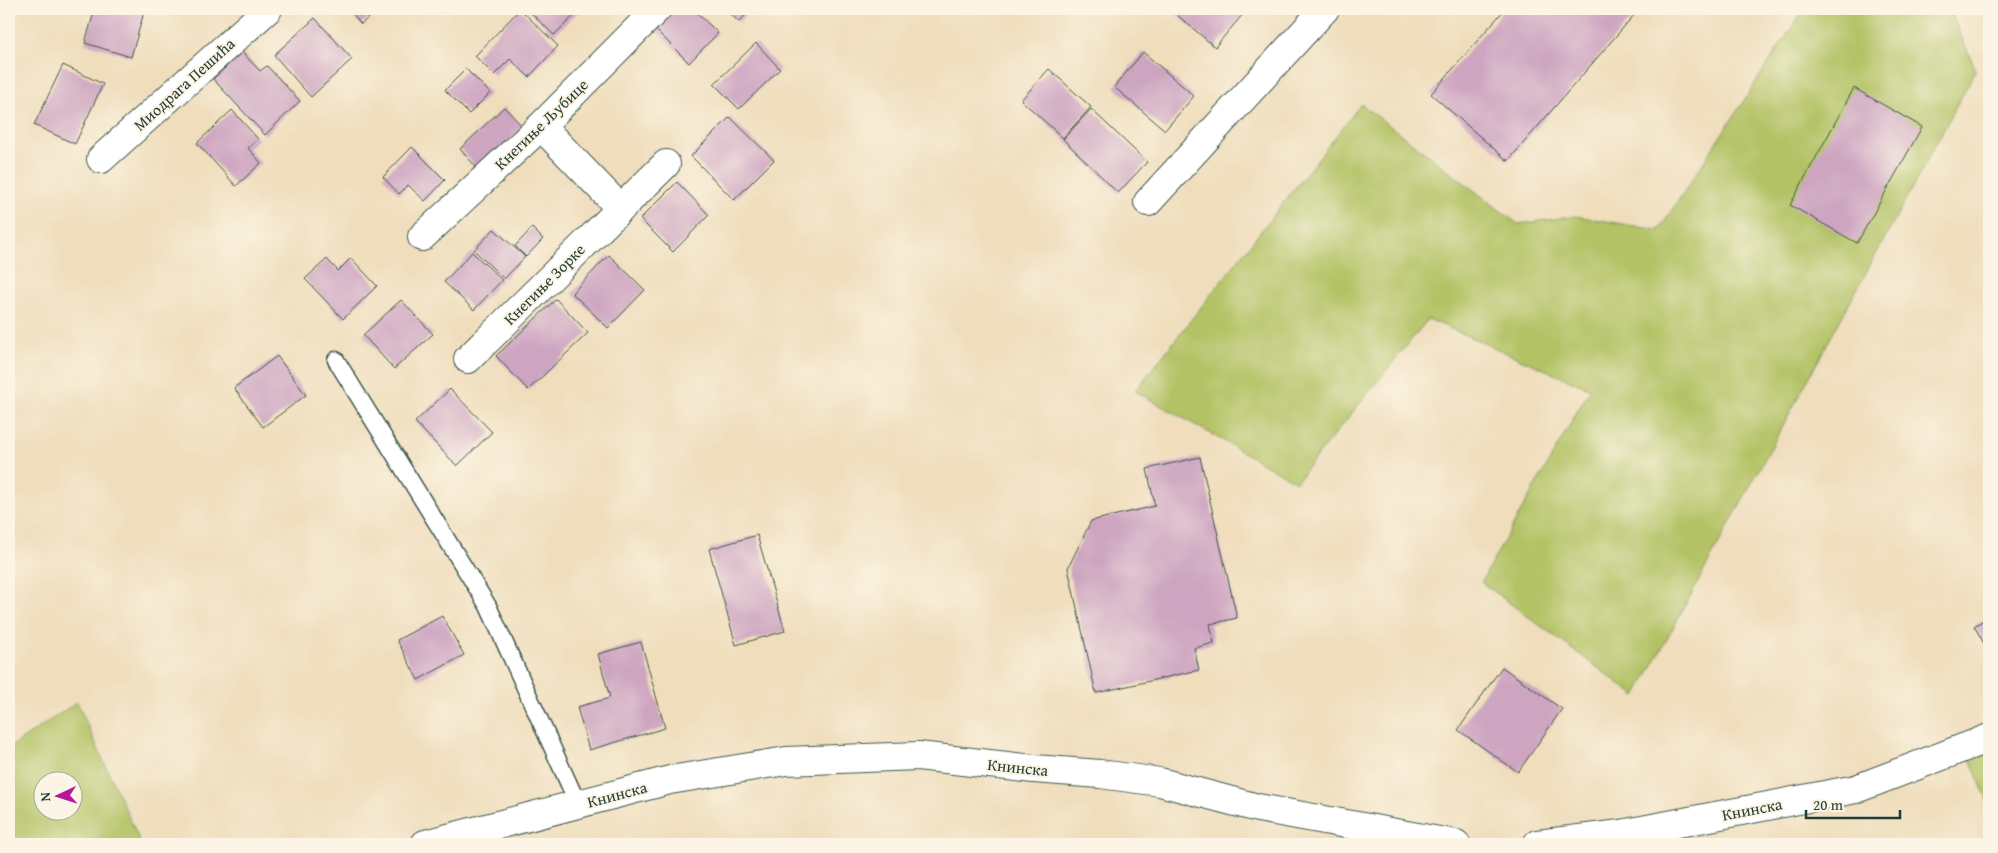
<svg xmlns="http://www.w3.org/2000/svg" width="1998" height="853" viewBox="0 0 1998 853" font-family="'Gentium Book Plus',serif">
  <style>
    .green { fill: #b3c265; stroke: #69804c; fill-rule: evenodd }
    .building { fill: #cda5c1 }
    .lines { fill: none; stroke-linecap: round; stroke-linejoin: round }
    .lane-casing { stroke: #3e5548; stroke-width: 19 }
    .street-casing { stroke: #3e5548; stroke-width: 30 }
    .lane { stroke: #fff; stroke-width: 16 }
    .street { stroke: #fff; stroke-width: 28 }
    .labels { text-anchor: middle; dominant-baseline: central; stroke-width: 4; stroke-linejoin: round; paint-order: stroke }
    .street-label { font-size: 16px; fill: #1f3d34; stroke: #fcf5e5 }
  </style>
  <rect width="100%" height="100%" fill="#fcf5e5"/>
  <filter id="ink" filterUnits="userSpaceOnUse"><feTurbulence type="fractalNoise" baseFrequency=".02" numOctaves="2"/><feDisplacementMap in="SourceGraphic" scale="10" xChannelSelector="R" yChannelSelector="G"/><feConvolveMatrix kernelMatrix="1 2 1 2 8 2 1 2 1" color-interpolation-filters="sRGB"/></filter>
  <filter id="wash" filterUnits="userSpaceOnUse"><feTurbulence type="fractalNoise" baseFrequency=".0096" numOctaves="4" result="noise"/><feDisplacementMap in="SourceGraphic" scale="20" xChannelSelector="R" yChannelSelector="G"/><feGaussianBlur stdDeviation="1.12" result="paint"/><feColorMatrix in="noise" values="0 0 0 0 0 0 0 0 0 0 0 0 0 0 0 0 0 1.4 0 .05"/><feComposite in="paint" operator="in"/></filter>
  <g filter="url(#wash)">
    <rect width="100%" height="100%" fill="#efddbb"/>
    <path class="green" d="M1804 9H1949L1976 70 1636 696 1481 582 1590 389 1428 319 1296 482 1135 391 1361 104 1518 224 1576 216 1659 230Z
      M77 702 141 844H9V748ZM42 780H72V810H42Z
      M1989 738V805L1965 747Z"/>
    <g id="blocks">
      <path class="building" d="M95 9H145L131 57 85 43Z
        M348 9H379L361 24Z
        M520 9 558 46 529 77 510 59 494 75 475 56Z
        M527 9H581L554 35Z
        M675 9H693L718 33 689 63 655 29Z
        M725 9H751L739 22Z
        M1182 9H1237L1243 14 1215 47 1177 15Z
        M1505 9H1628L1635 14 1508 161 1431 94Z
        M315 18 352 59 311 97 274 55Z
        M756 43 780 69 739 109 714 84Z
        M242 52 260 71 267 66 300 101 265 135 213 79Z
        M1143 52 1194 96 1165 130 1114 87Z
        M63 65 103 84 75 144 34 125Z
        M466 69 490 93 469 114 445 90Z
        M1049 69 1091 107 1063 138 1021 100Z
        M1854 88 1922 127 1857 243 1790 205Z
        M504 107 523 127 479 170 460 149Z
        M1091 109 1147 162 1118 193 1063 139Z
        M232 110 258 139 248 148 261 163 236 186 197 143Z
        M730 117 774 160 734 200 691 156Z
        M412 147 445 180 425 201 408 185 399 194 383 177Z
        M677 182 709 215 673 252 640 219Z
        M532 228 543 239 526 257 515 246Z
        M494 229 525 257 504 279 474 250Z
        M472 252 502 280 474 310 444 282Z
        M609 255 645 290 608 328 572 293Z
        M351 258 377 286 343 319 305 279 327 259 338 271Z
        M556 299 588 333 528 390 496 356Z
        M401 300 433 334 394 369 363 335Z
        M277 356 306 395 263 427 234 388Z
        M450 389 492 432 457 466 415 422Z
        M1200 457 1237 618 1210 624 1214 643 1194 648 1199 670 1096 693 1068 568 1091 521 1155 506 1147 469Z
        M757 535 785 631 736 645 709 549Z
        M442 616 464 655 418 680 397 640Z
        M1989 617V652L1974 626Z
        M641 642 665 728 589 750 577 707 610 698 598 654Z
        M1502 667 1562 709 1518 772 1458 730Z"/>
    </g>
  </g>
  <g filter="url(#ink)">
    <use href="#blocks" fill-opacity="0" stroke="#3e5548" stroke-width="1"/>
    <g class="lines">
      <defs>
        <path id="lane" d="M336 360 488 606 578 804"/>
        <path id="street" d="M541 126 621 209
          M101 159 268 9
          M1148 202 1325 9
          M422 237 541 126 657 9
          M468 359 666 164
          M425 844 670 780 786 761 918 756 1034 769 1100 774 1160 782 1258 808 1456 844
          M1537 844 1621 834 1856 789 1989 738"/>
      </defs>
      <use href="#lane" class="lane-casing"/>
      <use href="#street" class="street-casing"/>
      <use href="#lane" class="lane"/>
      <use href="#street" class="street"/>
    </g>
  </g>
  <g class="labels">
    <g class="street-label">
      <text transform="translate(184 84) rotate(-42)">Миодрага Пешића</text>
      <text transform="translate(541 124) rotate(-44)">Кнегиње Љубице</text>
      <text transform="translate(544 284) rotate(-45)">Кнегиње Зорке</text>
      <text transform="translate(1018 767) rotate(6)">Книнска</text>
      <text transform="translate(617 794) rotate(-15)">Книнска</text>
      <text transform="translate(1752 809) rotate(-11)">Книнска</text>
    </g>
  </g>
  <rect width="1998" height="853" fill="none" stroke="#fcf5e5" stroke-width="30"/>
  <g transform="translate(58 796) rotate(266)"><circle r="24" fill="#fcf5e5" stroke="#a4ab9e"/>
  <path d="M0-4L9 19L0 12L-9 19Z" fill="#b5179e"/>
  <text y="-8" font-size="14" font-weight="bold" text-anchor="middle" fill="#1f3d34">N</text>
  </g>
  <path d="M1806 810v8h94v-8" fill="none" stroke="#1f3d34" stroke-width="2.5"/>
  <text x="1813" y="810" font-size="15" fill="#1f3d34" stroke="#fcf5e5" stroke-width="4" paint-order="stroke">20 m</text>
</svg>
